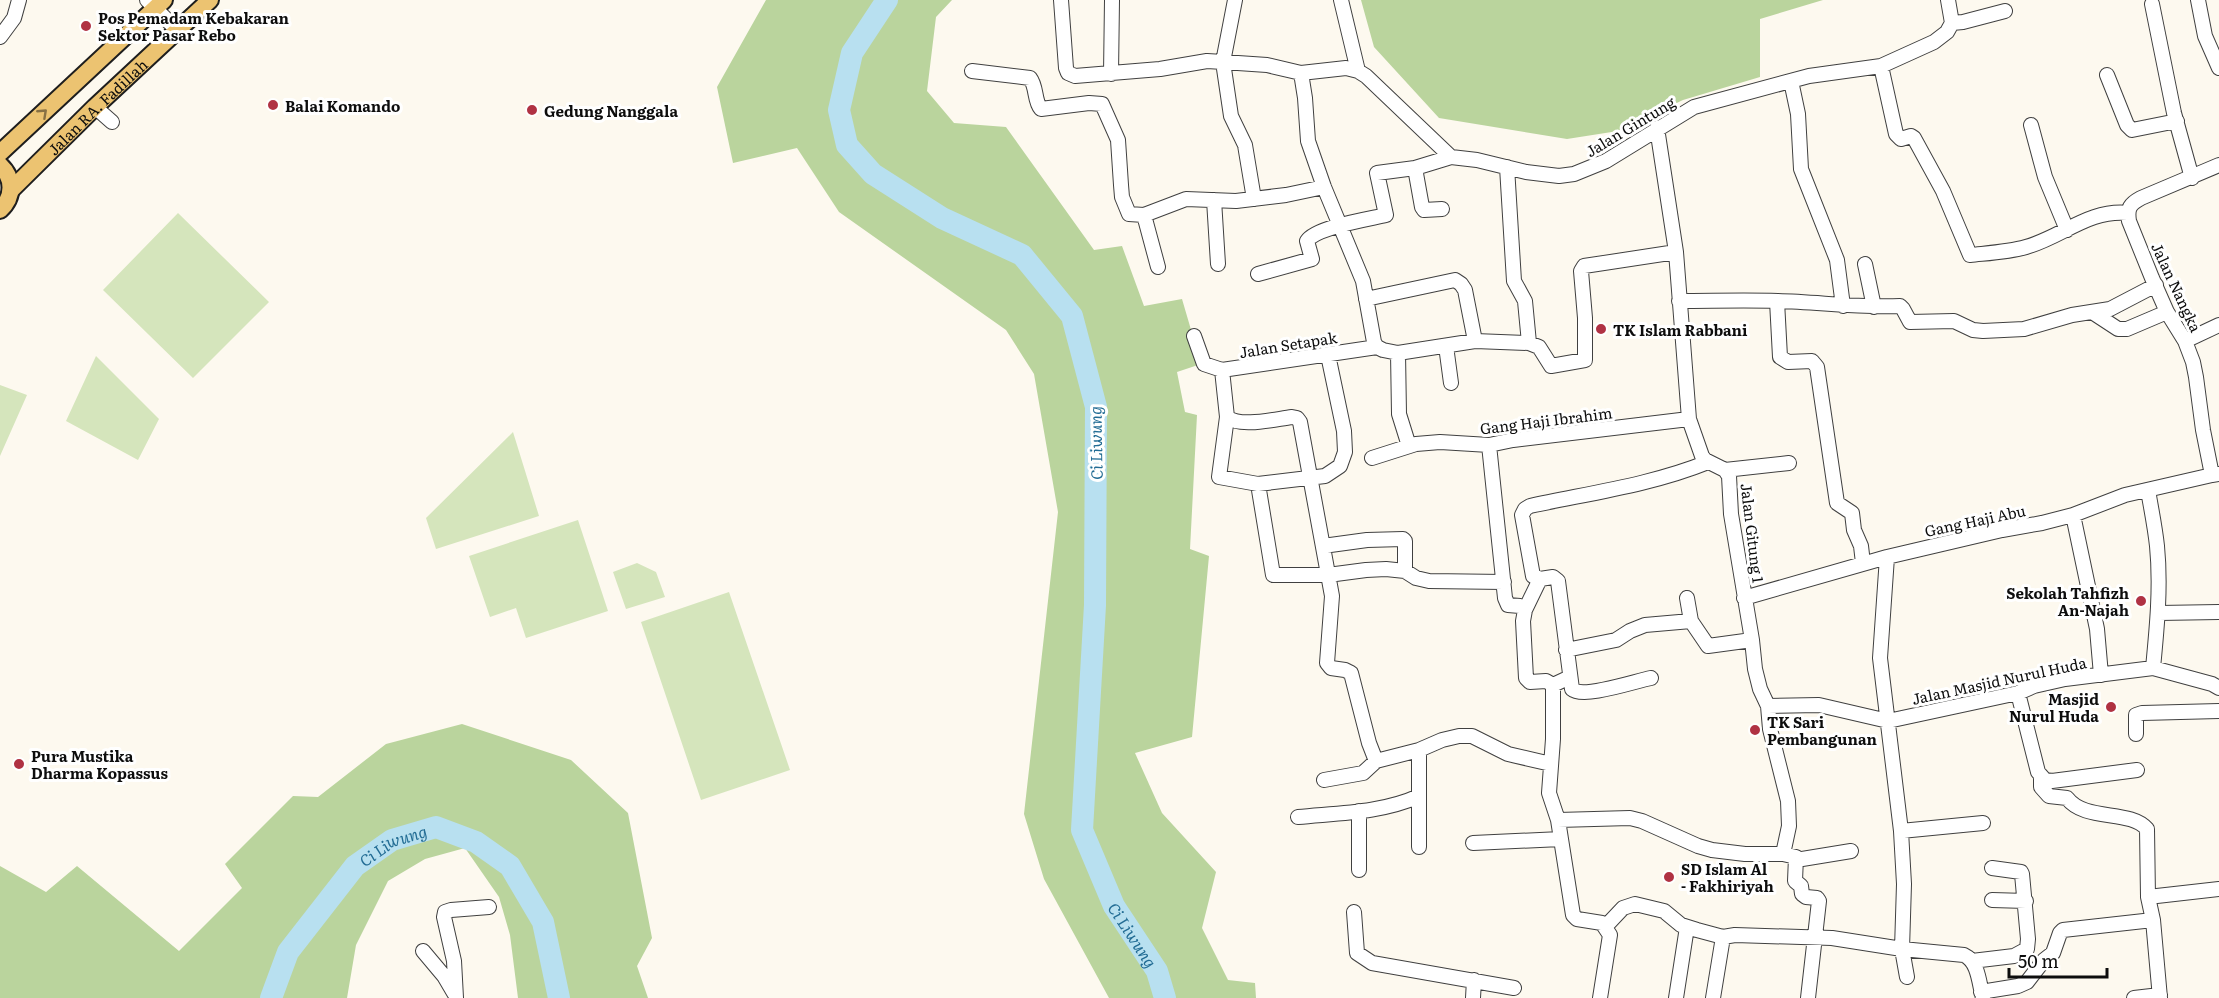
<svg xmlns="http://www.w3.org/2000/svg" width="2219" height="998" viewBox="0 0 2219 998" font-family="Literata,serif">
  <style>
    .green { fill: #d5e5bc }
    .forest { fill: #bad49d }
    .lines { fill: none; stroke-linecap: round; stroke-linejoin: round }
    .river { stroke: #b8e0f0; stroke-width: 22 }
    .minor-casing { stroke: #404040; stroke-width: 16 }
    .major-casing { stroke: #1e1e1e; stroke-width: 20 }
    .minor { stroke: #fff; stroke-width: 14 }
    .major { stroke: #ecc371; stroke-width: 16 }
    .oneway { stroke: #887144 }
    .poi-dot { fill: #b03243; stroke: #fff; stroke-width: 2 }
    .labels { text-anchor: middle; dominant-baseline: central; stroke-width: 6; stroke-linejoin: round; paint-order: stroke }
    .poi-label { font-size: 15px; font-weight: bold; fill: #0d0d0d; stroke: #fff; text-anchor: start }
    .street-label { font-size: 15px; fill: #0d0d0d; stroke: #fff }
    .water-label { font-size: 16px; font-style: italic; fill: #226c94; stroke: #fff }
  </style>
  <rect width="100%" height="100%" fill="#fdf9ef"/>
  <path class="green" d="M178 213 269 302 193 378 103 290Z
    M96 356 159 419 138 460 66 421Z
    M0 385 27 395 0 456Z
    M513 432 539 516 436 549 426 518Z
    M578 520 608 611 526 638 516 608 490 617 469 556Z
    M637 563 656 572 665 597 626 609 613 572Z
    M729 592 790 770 701 800 641 622Z"/>
  <path class="forest" d="M766 0H952L936 17 927 91 954 123 1006 127 1094 250 1122 246 1144 306 1182 299 1201 364 1177 372 1185 412 1197 415 1190 549 1209 556 1192 737 1135 753 1162 813 1216 872 1202 928 1228 980 1255 983 1256 998H1109L1044 879 1024 814 1058 512 1034 374 1006 330 839 212 797 148 733 163 717 87Z
    M1361 0H1823L1760 19V77L1683 100 1618 131 1567 139 1439 118 1374 47Z
    M462 724 571 760 628 813 652 938 637 966 648 998H518L510 935 499 897 465 848 425 859 388 881 356 945 347 998H0V866L46 892 77 866 179 951 242 888 225 864 293 796 318 797 386 744Z"/>
  <g class="lines">
    <g class="river">
      <path id="s1" d="M887 0 852 53 839 110 847 145 873 174 942 218 1022 255 1072 316 1096 407 1095 605 1082 830 1114 906 1157 971 1165 998"/>
      <path id="s2" d="M271 998 288 952 355 866 392 840 436 827 476 842 510 866 543 922 559 998"/>
    </g>
    <defs>
      <path id="minor" d="M147 0 177 30
        M1061 0 1066 68 1068 73 1075 76 1160 69 1207 61 1223 62 1231 116 1245 145 1254 199
        M1235 0 1223 62 1267 65 1301 73 1346 68 1358 71 1366 76 1451 157
        M1341 0 1358 71
        M2198 0 2205 36 2219 68
        M2152 4 2174 113 2192 178
        M1952 23 1963 22 2005 11
        M0 37 14 18 19 0
        M1881 66 1896 134 1901 139 1911 136 1914 138 1943 191 1970 255C1989 253 2009 252 2026 247 2062 237 2089 209 2128 213
        M972 71 1030 78C1037 87 1034 101 1041 109L1089 103 1102 104 1118 140 1121 185 1122 197 1129 214 1144 215 1186 199 1236 201 1286 195 1324 187
        M1301 73 1305 98 1308 141 1324 187 1363 281 1374 342 1377 347 1383 350 1398 353 1475 341 1529 343 1539 347 1551 366 1585 360V318L1581 271 1584 266 1676 252
        M1111 74 1112 0
        M2107 75 2127 125 2132 130 2177 121
        M1791 81 1798 114 1801 169 1837 260 1843 306
        M95 107 112 122
        M2031 125 2045 177 2067 230
        M1507 167 1514 281 1525 301 1529 343
        M1415 168 1422 207 1424 210 1442 209
        M1214 200 1218 264
        M1144 215 1158 267
        M1865 264 1874 307
        M1258 274 1312 259 1307 241C1316 227 1369 219 1386 215L1377 173 1415 168 1451 157 1477 160 1526 172 1559 176 1574 174 1606 161 1694 107 1809 76 1881 66 1934 42 1947 32 1952 23 1948 0
        M1366 299 1455 280 1461 284 1465 290 1475 341
        M1679 301C1712 301 1745 300 1778 301 1819 302 1858 308 1900 306L1903 309 1910 322 1954 321 1973 330 1983 331 2024 329 2072 315 2110 309 2156 285
        M1777 301 1780 357 1788 362 1812 361 1817 367 1837 503 1852 513 1854 530 1861 546 1863 563
        M2092 312 2118 329H2127L2167 312
        M1194 336 1204 364 1222 370 1377 347
        M2185 341 2219 325
        M1446 346 1451 383
        M1398 353 1399 414 1409 446
        M1222 370 1227 417C1240 428 1275 419 1292 417L1297 418 1300 422 1332 596 1327 663 1331 668 1345 670 1351 673 1369 743 1376 761 1419 750 1442 740 1459 736H1472L1508 754 1551 764
        M1227 417 1219 477 1258 484 1325 476 1340 466 1345 452 1344 431 1328 355
        M1489 445 1505 598 1508 605 1520 606 1525 610
        M1372 458 1416 444 1440 442 1489 445 1513 440 1689 419
        M1725 470 1789 463
        M2219 474 2212 475 2203 430 2196 377 2193 362 2185 341 2167 312 2152 278 2129 221C2127 208 2130 204 2141 198L2219 165
        M1258 484 1273 575H1328L1366 570 1386 569 1405 571 1416 578 1429 581 1504 582
        M2148 490C2151 508 2155 527 2157 546 2161 586 2157 627 2153 668
        M2073 515 2097 629 2101 675
        M1323 546 1367 540 1403 539 1405 541V571
        M1887 557 1880 658 1901 831 1904 884 1902 949 1907 977
        M1540 579 1525 610 1523 621 1526 678 1530 682 1546 681 1553 685
        M1687 598 1691 621 1708 646 1752 640
        M1744 598 1887 557 2002 530 2042 523 2073 515 2125 495 2212 475
        M2159 613 2219 612
        M1566 650 1616 640 1630 631 1645 625 1691 621
        M1570 677 1553 685V739L1549 793 1558 820 1573 915 1577 919 1602 923 1610 935 1600 998
        M1651 678C1635 681 1583 699 1572 689L1558 581 1553 577 1540 579 1533 576 1522 515 1525 509 1530 506C1590 493 1651 485 1708 462
        M2018 693 2038 772 2045 780 2052 781 2137 770
        M1768 706 1819 705 1888 721 2018 693 2034 686 2065 679 2153 668 2212 684 2219 688
        M2136 734V715L2142 713 2219 711
        M1419 750V847
        M2041 777V787L2049 796 2067 798C2085 822 2130 809 2147 829L2148 897 2153 920 2160 998
        M1324 780 1363 773 1376 761
        M1359 811V870
        M1298 817C1338 813 1382 813 1419 796
        M1558 820 1630 818 1642 821 1698 846 1712 850 1745 854H1783L1789 826 1788 801 1770 729 1768 706 1760 689 1755 669 1752 640 1731 514 1729 476 1725 470 1705 460 1702 456 1689 419 1676 252 1657 128
        M1901 831 1983 823
        M1473 843 1561 839
        M1783 854 1796 857 1795 881 1801 886 1802 894 1806 897 1817 898 1819 901 1808 998
        M1796 860 1851 851
        M2148 897 2219 889
        M1992 900 2026 901
        M1354 912 1357 953 1372 963 1514 988
        M1606 926 1623 908 1635 904 1664 911 1681 925 1697 930 1723 937 1735 935 1832 938 1902 949 1964 955C1979 962 1979 984 1983 998
        M423 951 444 976 454 993
        M1972 961 2014 956 2027 949 2028 939 2022 874 2021 872 1992 868
        M1981 992 2018 986 2027 982 2044 960 2053 953 2060 933 2063 930 2153 920
        M456 998 454 961 444 917 445 912 451 910 489 907
        M1473 998 1474 980
        M1676 998 1687 927
        M1713 998 1723 937
        M2134 998 2160 995"/>
      <g id="major">
        <path d="M0 153 164 0"/>
        <path d="M0 165C14 178 14 197 0 210"/>
        <path id="s3" d="M11 190 95 107 210 0"/>
      </g>
    </defs>
    <use href="#minor" class="minor-casing"/>
    <use href="#major" class="major-casing"/>
    <use href="#minor" class="minor"/>
    <use href="#major" class="major"/>
  </g>
  <defs><path id="oneway-chevron" d="M-2-3.5L2.5 0L-2 3.5" fill="none" stroke-width="1.6" stroke-linecap="round" stroke-linejoin="round" transform="scale(1.5)"/></defs>
  <use class="oneway" href="#oneway-chevron" transform="translate(43 113) rotate(-43)"/>
  <g class="poi-dot">
    <circle cx="86" cy="26" r="6"/>
    <circle cx="273" cy="105" r="6"/>
    <circle cx="532" cy="110" r="6"/>
    <circle cx="1601" cy="329" r="6"/>
    <circle cx="2141" cy="601" r="6"/>
    <circle cx="2111" cy="707" r="6"/>
    <circle cx="1755" cy="730" r="6"/>
    <circle cx="19" cy="764" r="6"/>
    <circle cx="1669" cy="877" r="6"/>
  </g>
  <g class="labels">
    <g class="poi-label">
      <text x="98" y="17">Pos Pemadam Kebakaran<tspan x="98" dy="17">Sektor Pasar Rebo</tspan></text>
      <text x="285" y="105">Balai Komando</text>
      <text x="544" y="110">Gedung Nanggala</text>
      <text x="1613" y="329">TK Islam Rabbani</text>
      <text x="2129" y="592" text-anchor="end">Sekolah Tahfizh<tspan x="2129" dy="17">An-Najah</tspan></text>
      <text x="2099" y="698" text-anchor="end">Masjid<tspan x="2099" dy="17">Nurul Huda</tspan></text>
      <text x="1767" y="721">TK Sari<tspan x="1767" dy="17">Pembangunan</tspan></text>
      <text x="31" y="755">Pura Mustika<tspan x="31" dy="17">Dharma Kopassus</tspan></text>
      <text x="1681" y="868">SD Islam Al<tspan x="1681" dy="17">- Fakhiriyah</tspan></text>
    </g>
    <g class="street-label">
      <text stroke="none"><textPath href="#s3" startOffset="120">Jalan RA. Fadillah</textPath></text>
      <text transform="translate(1630 126) rotate(-31)">Jalan Gintung</text>
      <text transform="translate(2177 287) rotate(65)">Jalan Nangka</text>
      <text transform="translate(1288 344) rotate(-9)">Jalan Setapak</text>
      <text transform="translate(1546 420) rotate(-7)">Gang Haji Ibrahim</text>
      <text transform="translate(1975 520) rotate(-12)">Gang Haji Abu</text>
      <text transform="translate(1753 533) rotate(83)">Jalan Gitung 1</text>
      <text transform="translate(1999 680) rotate(-12)">Jalan Masjid Nurul Huda</text>
    </g>
    <g class="water-label">
      <text transform="translate(1095 443) rotate(-91)">Ci Liwung</text>
      <text stroke="none"><textPath href="#s2" startOffset="202">Ci Liwung</textPath></text>
      <text stroke="none"><textPath href="#s1" startOffset="1080">Ci Liwung</textPath></text>
    </g>
  </g>
  <path d="M2009 968v9h98v-9" fill="none" stroke="#0d0d0d" stroke-width="3"/>
  <text x="2018" y="968" font-size="18" fill="#0d0d0d" stroke="#ffffff" stroke-width="4.5" paint-order="stroke">50 m</text>
</svg>
